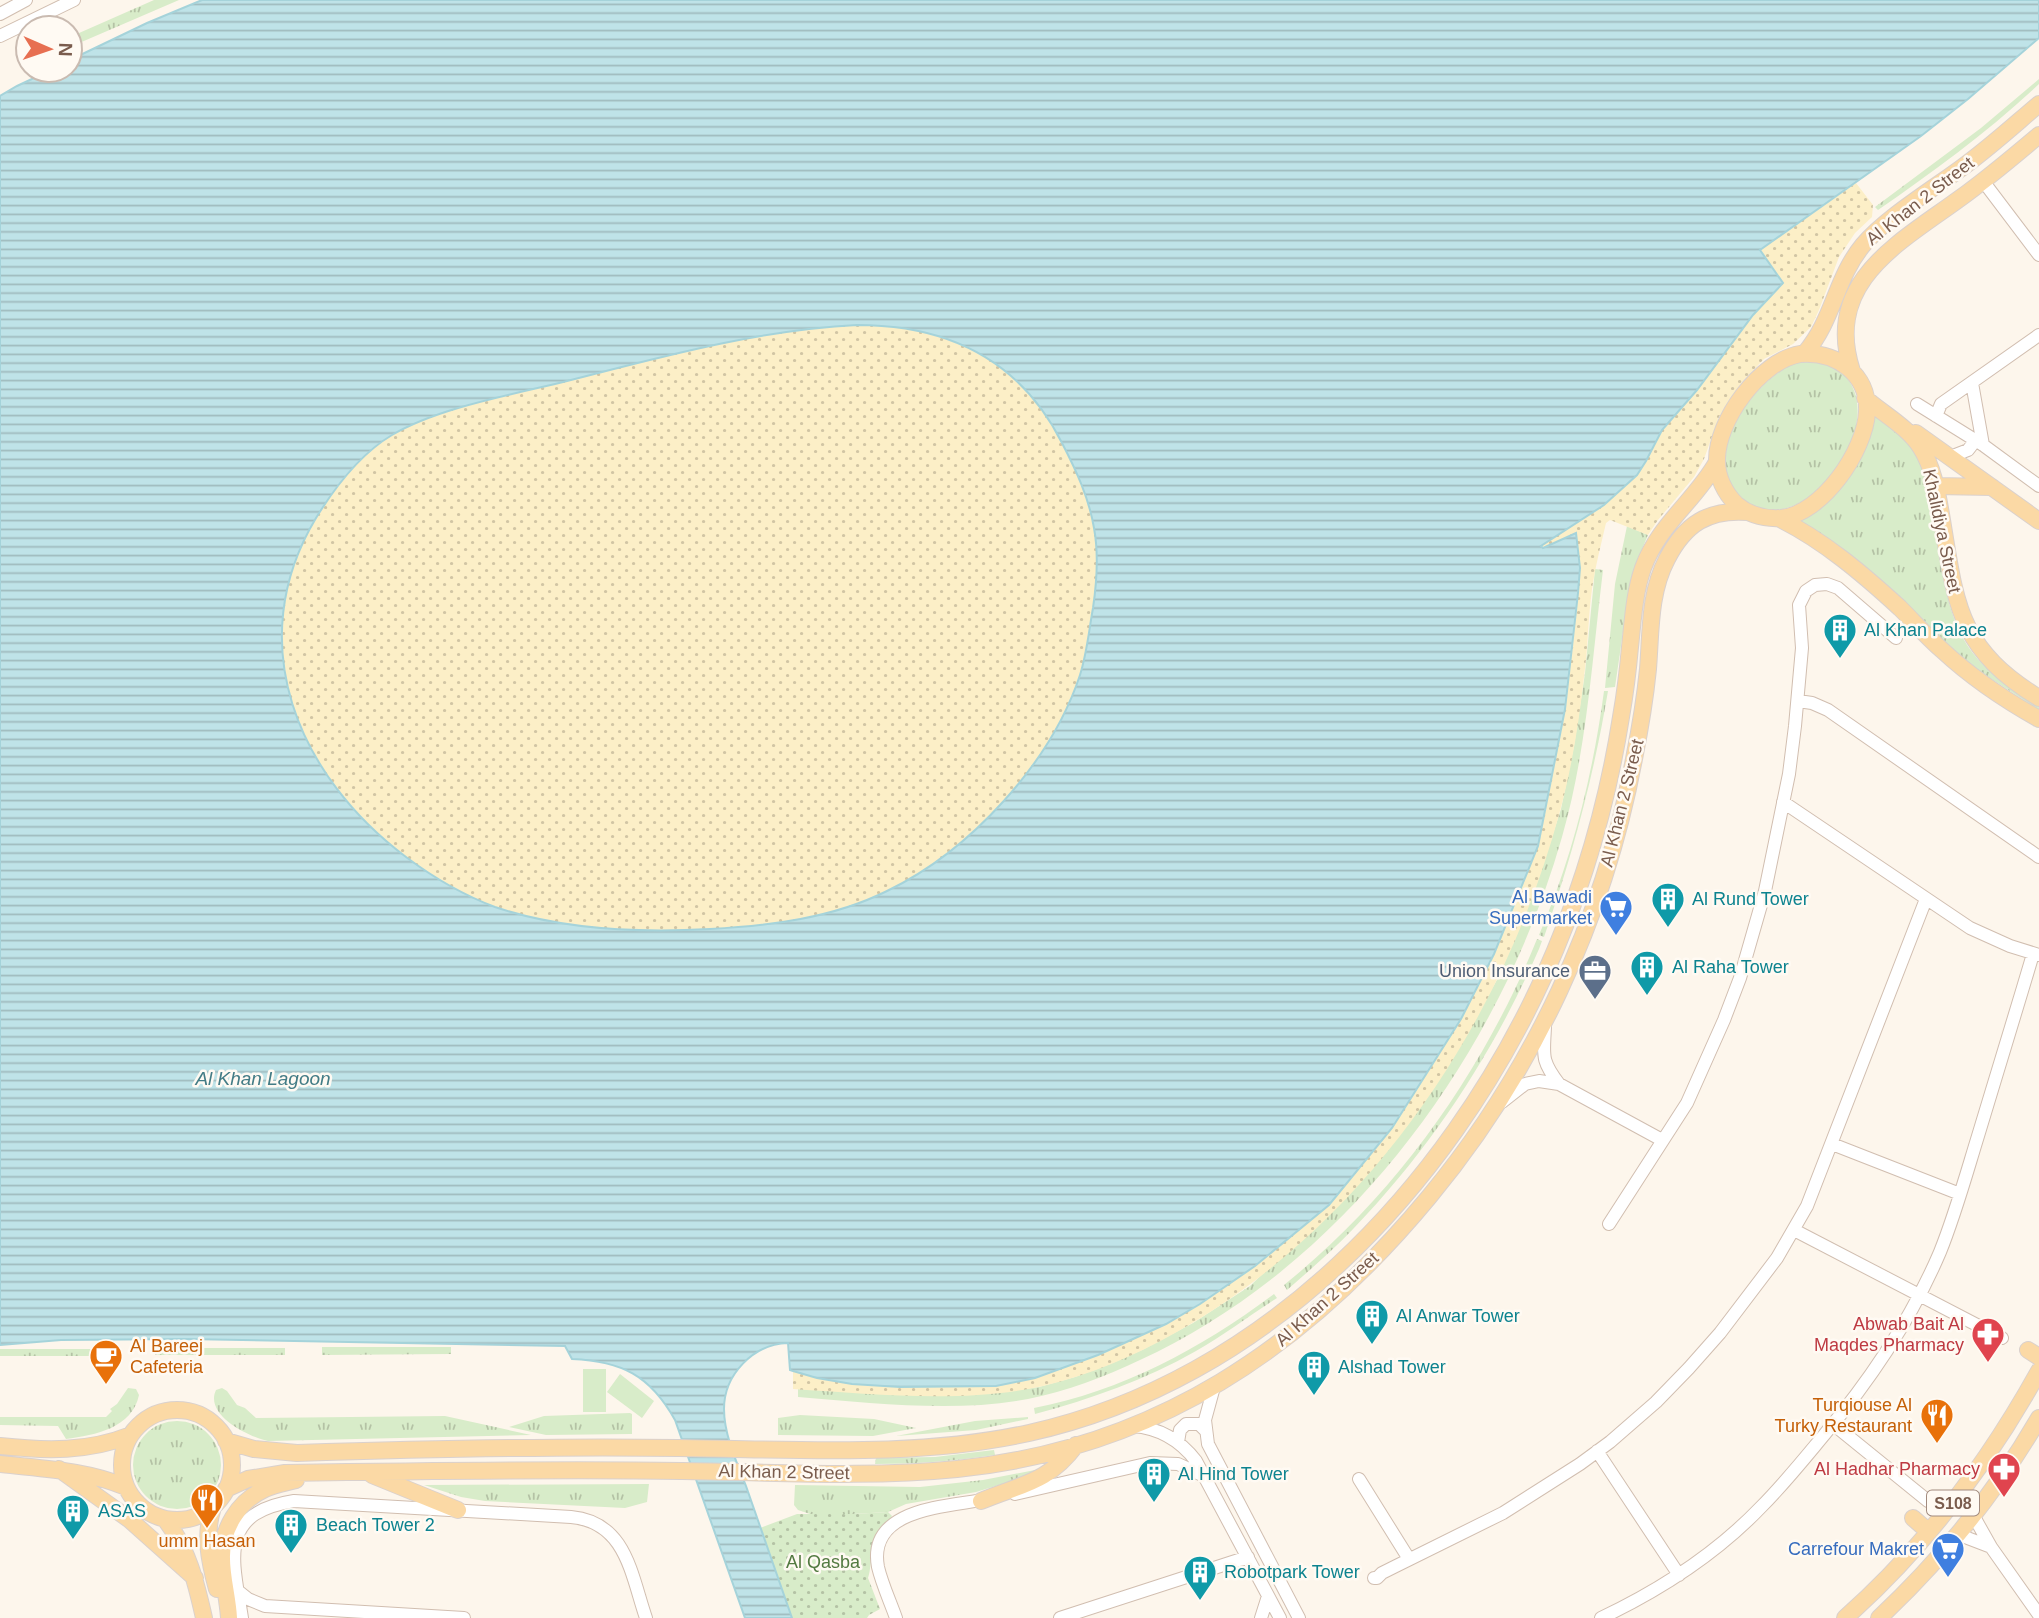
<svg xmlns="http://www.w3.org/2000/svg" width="2039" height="1618" viewBox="0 0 2039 1618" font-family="Helvetica,sans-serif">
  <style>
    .grass { fill: url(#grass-tufts) }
    .sand { fill: url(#sand-dots) }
    .park { fill: url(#park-dots) }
    .pitch { fill: #d8ecc9 }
    .water { fill: url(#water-rules); stroke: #a5d3da; stroke-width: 2; fill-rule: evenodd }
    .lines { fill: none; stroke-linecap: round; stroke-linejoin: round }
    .minor-casing { stroke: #d1beb0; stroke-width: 14 }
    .major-casing { stroke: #dad1cd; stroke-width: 18 }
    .minor { stroke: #fff; stroke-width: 12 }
    .major { stroke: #fbd9a5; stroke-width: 16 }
    .labels { text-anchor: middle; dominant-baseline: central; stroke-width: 5; stroke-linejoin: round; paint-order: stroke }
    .shield { fill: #fffaf3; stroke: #a28b7f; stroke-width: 2 }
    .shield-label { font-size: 16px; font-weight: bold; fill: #7a5c4d }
    .street-label { font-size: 18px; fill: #7a5c4d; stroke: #fffaf3 }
    .culture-label { font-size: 18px; fill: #0d838f; stroke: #fffaf3; text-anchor: start }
    .shop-label { font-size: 18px; fill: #366cbe; stroke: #fffaf3; text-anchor: end }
    .service-label { font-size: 18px; fill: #4e5e75; stroke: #fffaf3; text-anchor: end }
    .health-label { font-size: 18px; fill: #be3a42; stroke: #fffaf3; text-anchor: end }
    .food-label { font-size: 18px; fill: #c56008; stroke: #fffaf3; text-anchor: start }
    .park-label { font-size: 18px; fill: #537a41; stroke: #fffaf3 }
    .water-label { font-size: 19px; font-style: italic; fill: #437c86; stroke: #fffaf3 }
  </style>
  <defs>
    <pattern id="grass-tufts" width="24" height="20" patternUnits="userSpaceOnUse" patternTransform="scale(1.75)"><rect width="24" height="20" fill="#d8ecc9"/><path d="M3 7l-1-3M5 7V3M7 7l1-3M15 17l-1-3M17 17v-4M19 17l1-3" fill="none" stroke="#b4c2a5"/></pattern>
    <pattern id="sand-dots" width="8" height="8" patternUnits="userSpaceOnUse" patternTransform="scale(1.75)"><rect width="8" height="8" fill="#fcefc7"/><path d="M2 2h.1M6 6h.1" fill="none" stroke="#d1c5a4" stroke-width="1.8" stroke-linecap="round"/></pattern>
    <pattern id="park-dots" width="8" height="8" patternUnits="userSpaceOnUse" patternTransform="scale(1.75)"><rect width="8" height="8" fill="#d8ecc9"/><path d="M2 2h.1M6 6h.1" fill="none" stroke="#b4c2a5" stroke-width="1.8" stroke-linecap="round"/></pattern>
    <pattern id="water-rules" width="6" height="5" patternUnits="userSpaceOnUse" patternTransform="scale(1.75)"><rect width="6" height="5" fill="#bfe3e8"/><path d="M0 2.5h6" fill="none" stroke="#a0bbbe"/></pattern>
  </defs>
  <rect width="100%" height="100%" fill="#fdf6ec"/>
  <path class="grass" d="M154 0H179L70 47V37Z
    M2039 79V84C1989 131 1934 171 1878 210L1875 207 1981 128Z
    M1801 361C1809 362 1820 361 1827 364 1908 398 1810 546 1747 502 1692 464 1754 375 1801 361Z
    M1874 413C1889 426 1905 437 1916 454 1927 470 1929 491 1932 510 1941 557 1943 613 1972 652 1989 675 2016 690 2039 705V710L1961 659 1840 550 1799 520 1811 513Z
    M1627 526 1648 535 1635 566 1630 584 1615 687 1605 688 1615 584Z
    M1595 569 1603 570C1592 660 1587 750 1562 837 1500 1054 1348 1264 1140 1360 1104 1377 1067 1391 1028 1399 955 1413 872 1403 798 1397V1389L902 1394H984L1039 1387 1075 1377 1110 1364 1142 1350 1193 1323 1250 1286 1376 1164 1434 1088 1456 1053 1498 978 1535 889 1561 809 1574 746 1585 673Z
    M1604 691H1608C1594 775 1572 857 1544 937L1539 935C1572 859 1593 774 1604 691Z
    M1537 939 1542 941 1539 949C1494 1052 1432 1147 1354 1228 1333 1250 1310 1270 1287 1290L1284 1285C1396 1195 1483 1072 1537 939Z
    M1274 1294 1277 1298C1250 1315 1224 1335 1196 1351 1145 1380 1091 1399 1035 1414L1034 1408C1122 1391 1202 1348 1274 1294Z
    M322 1347H451V1354L322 1355Z
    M155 1348H285V1355H155Z
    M0 1349H118V1356H0Z
    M128 1388 136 1389 139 1395C132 1428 96 1435 66 1439L58 1426 0 1425V1417H106L112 1411 110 1409 117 1404Z
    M222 1388 227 1391 237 1405 245 1408 256 1418 445 1416 531 1435 268 1441C249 1437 204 1415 216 1390Z
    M630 1413 632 1414V1434L546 1435 509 1427 544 1416Z
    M800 1415 874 1419 916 1428 873 1436 778 1435V1418Z
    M1028 1417V1419L976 1430 896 1436 975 1421Z
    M133 1465a44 44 0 1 1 88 0a44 44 0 1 1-88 0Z
    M994 1450 995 1455C955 1461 916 1464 875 1464L876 1458 935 1457Z
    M1035 1470 1038 1473 976 1492 906 1504 888 1512 853 1514H810L798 1510 794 1505 795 1485 920 1487 983 1480Z
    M649 1484 647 1502 625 1508 485 1501 461 1497 424 1485Z"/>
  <path class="sand" d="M1856 183 1873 205 1872 217 1855 233 1839 257 1819 310 1811 327 1793 344 1764 359 1742 382 1719 417 1704 459 1694 477 1658 520 1648 535 1610 520 1606 523C1601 545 1595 567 1592 589 1588 618 1588 648 1584 677 1579 722 1572 767 1560 811 1504 1022 1368 1225 1175 1333 1134 1356 1090 1375 1043 1386 964 1404 873 1394 793 1389V1371L817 1378 852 1384 900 1387H960L1072 1365 1166 1324 1200 1304 1255 1266 1329 1205 1392 1128 1461 1019 1494 954 1538 846 1565 709 1580 568 1557 541 1543 548 1541 545 1604 505 1637 475 1662 430 1697 390 1753 315 1782 283 1760 250Z
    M857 325C947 325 1021 361 1062 443 1076 470 1089 498 1094 528 1099 555 1097 581 1093 608 1089 630 1087 653 1080 675 1051 763 970 851 887 891 833 918 769 926 710 929 640 933 563 930 495 907 463 895 434 878 406 857 298 776 241 643 316 518 335 487 360 454 392 435 436 409 505 396 555 384 654 359 755 330 857 325Z"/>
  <path class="park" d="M888 1512 892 1516C885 1526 876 1537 873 1550 870 1560 871 1569 868 1578L880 1609 869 1615 867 1618H792L760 1528 797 1514H853Z"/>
  <path class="pitch" d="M583 1369H606V1412H583Z
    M620 1374 654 1401 642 1418 607 1392Z"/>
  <path class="water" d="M202 0H2039V38L1968 99 1921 136 1760 250 1783 283 1753 315 1697 390 1662 430 1646 461 1637 475 1604 505 1541 546 1543 548 1576 533 1580 568 1578 593 1565 709 1538 846 1494 954 1461 1019 1392 1128 1329 1205 1255 1266 1200 1304 1166 1324 1098 1355 1035 1378 996 1386 900 1387 852 1384 817 1378 793 1371 790 1370 788 1343C753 1344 724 1375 724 1409 724 1435 737 1463 746 1486 761 1530 777 1574 792 1618H745L675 1420C650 1375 621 1361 572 1359L565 1346 186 1339 61 1340 0 1345V96L17 86 51 70H70V60L147 23ZM857 325C948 325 1020 360 1062 443 1076 470 1089 498 1094 528 1099 555 1097 581 1093 608 1089 630 1087 653 1080 675 1051 763 970 851 887 891 833 918 769 926 710 929 640 933 563 930 495 907 463 895 434 878 406 857 298 776 241 643 316 518 335 487 360 454 392 435 436 409 505 396 555 384 654 359 755 330 857 325Z"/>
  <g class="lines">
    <defs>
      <path id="minor" d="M0 14 26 0
        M0 36 74 0
        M1983 181 2039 255
        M1972 383 1983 445
        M1917 404 1983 445 2039 486
        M1936 416 1941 404 2039 335
        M1950 457 1968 450 1975 441
        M1798 701 1812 703 1828 710 2039 857
        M1783 802 1970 928 2010 946 2039 955
        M1545 1026C1544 1055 1540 1059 1559 1084
        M1502 1102 1525 1084 1539 1081 1559 1084 1662 1140
        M1832 1144 1960 1194
        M1609 1224 1687 1103 1724 1020 1740 978 1765 891 1789 774 1795 726 1802 648 1799 605 1806 591 1815 585 1827 584 1838 588 1896 638
        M1794 1230 2002 1338
        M1214 1387 1205 1420 1208 1444 1299 1618
        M1833 1424 1928 1501
        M1133 1426C1160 1428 1180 1440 1196 1461L1280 1618
        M1178 1442 1180 1430 1186 1424H1199L1205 1430
        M1597 1451 1679 1575
        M1359 1479 1409 1559
        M1015 1494 1150 1463 1178 1464 1204 1476
        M1973 1515 1991 1547 2039 1615
        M1957 1534 1991 1547
        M1374 1578H1377L1382 1573 1394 1567 1503 1513 1580 1464 1610 1442 1656 1402 1689 1368 1720 1333 1777 1258 1807 1206 1926 899
        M238 1591 248 1599 265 1606 464 1618
        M242 1618C233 1560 217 1513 294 1501L571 1517C626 1522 631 1574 646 1618
        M896 1618C890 1601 882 1584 878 1567 867 1507 949 1507 987 1499
        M1060 1618 1248 1557
        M1261 1618 1268 1596
        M1601 1618C1660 1590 1715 1555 1761 1507 1784 1484 1804 1459 1824 1435 1871 1379 1911 1320 1940 1252 1955 1215 1966 1175 1978 1136 1996 1076 2015 1015 2033 954"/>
      <path id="major" d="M1805 353C1834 319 1835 279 1863 245 1886 218 1930 191 1960 169 1988 149 2013 126 2039 104
        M1800 354C1836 351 1869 374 1867 412 1865 451 1822 514 1781 518 1765 519 1749 515 1736 504 1725 493 1717 477 1717 461 1716 421 1760 361 1800 354Z
        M1852 371C1823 282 1899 243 1959 199 1987 179 2013 157 2039 135
        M1865 398C1883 414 1908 427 1921 448 1933 467 1937 491 1941 514 1956 603 1956 647 2039 698
        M1916 433 2039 521
        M1935 486 1992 487
        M1778 518C1823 540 1863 574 1900 608 1914 622 1927 637 1942 650 1971 677 2005 700 2039 719
        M2028 1350 2039 1357
        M122 1465a55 55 0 1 1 110 0a55 55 0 1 1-110 0Z
        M226 1441 254 1449 297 1453C425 1449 552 1446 679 1448 795 1449 915 1458 1029 1433 1264 1381 1447 1189 1544 976 1581 894 1607 806 1621 717 1625 694 1628 670 1630 647 1633 620 1634 594 1643 568 1659 524 1695 501 1717 462
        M0 1446C46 1451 88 1452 131 1435
        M0 1464C44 1469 85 1470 126 1487
        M59 1469 130 1520 195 1578
        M372 1475 458 1510
        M226 1489 248 1479 285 1473C417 1471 549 1469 682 1471 773 1472 866 1478 957 1469 1155 1449 1304 1348 1429 1197 1533 1072 1604 919 1634 759 1640 729 1645 699 1648 669 1651 632 1649 593 1667 559 1685 524 1708 509 1748 512
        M981 1501C1021 1484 1048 1483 1076 1445
        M213 1507C204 1536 209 1560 217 1589
        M1913 1518 1929 1532
        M165 1519C188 1549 196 1582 204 1618
        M229 1618C228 1598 222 1578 222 1559 221 1530 238 1501 265 1489 275 1484 285 1483 296 1480
        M1845 1618C1924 1548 1988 1463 2039 1371
        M1879 1618C1941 1560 1996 1492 2039 1418"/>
    </defs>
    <use href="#minor" class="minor-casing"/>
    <use href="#major" class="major-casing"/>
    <use href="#minor" class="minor"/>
    <use href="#major" class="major"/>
  </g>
  <defs>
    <symbol id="building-pin" viewBox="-11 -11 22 30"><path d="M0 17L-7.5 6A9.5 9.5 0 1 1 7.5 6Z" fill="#0f9aa8" stroke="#fffaf3"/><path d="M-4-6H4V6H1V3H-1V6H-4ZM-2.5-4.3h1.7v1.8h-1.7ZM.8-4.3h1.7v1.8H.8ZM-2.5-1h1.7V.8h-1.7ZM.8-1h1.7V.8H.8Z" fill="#fff"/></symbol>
    <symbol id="supermarket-pin" viewBox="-11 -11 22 30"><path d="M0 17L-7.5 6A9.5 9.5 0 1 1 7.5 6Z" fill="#3f7fe0" stroke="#fffaf3"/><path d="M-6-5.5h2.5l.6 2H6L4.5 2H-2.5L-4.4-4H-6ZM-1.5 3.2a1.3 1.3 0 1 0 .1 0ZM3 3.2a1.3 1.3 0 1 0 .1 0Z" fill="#fff"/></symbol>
    <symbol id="office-pin" viewBox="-11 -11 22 30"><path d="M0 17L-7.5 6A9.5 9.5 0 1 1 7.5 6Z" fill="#5c6f8a" stroke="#fffaf3"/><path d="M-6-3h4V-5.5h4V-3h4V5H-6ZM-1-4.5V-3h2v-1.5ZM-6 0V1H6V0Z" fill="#fff"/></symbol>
    <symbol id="pharmacy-pin" viewBox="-11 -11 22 30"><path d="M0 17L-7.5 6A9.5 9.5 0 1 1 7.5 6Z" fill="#e0444e" stroke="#fffaf3"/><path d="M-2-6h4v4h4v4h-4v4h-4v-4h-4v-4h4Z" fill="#fff"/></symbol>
    <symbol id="cafe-pin" viewBox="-11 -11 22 30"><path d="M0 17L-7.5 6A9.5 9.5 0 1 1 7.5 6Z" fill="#e8710a" stroke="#fffaf3"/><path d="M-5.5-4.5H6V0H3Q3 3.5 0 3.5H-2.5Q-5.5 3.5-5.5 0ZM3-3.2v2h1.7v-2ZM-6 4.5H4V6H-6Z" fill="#fff"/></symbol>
    <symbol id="restaurant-pin" viewBox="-11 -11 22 30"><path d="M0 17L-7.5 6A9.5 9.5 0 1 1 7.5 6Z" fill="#e8710a" stroke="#fffaf3"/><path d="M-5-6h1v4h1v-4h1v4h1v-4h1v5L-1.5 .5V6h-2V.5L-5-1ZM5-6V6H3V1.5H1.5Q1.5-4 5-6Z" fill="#fff"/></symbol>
  </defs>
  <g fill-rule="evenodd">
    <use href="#building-pin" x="1821" y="611" width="38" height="52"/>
    <use href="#building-pin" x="1649" y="880" width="38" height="52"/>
    <use href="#supermarket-pin" x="1597" y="888" width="38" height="52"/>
    <use href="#building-pin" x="1628" y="948" width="38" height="52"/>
    <use href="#office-pin" x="1576" y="952" width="38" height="52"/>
    <use href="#building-pin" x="1353" y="1297" width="38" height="52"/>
    <use href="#pharmacy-pin" x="1969" y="1315" width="38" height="52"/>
    <use href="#cafe-pin" x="87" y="1337" width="38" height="52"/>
    <use href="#building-pin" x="1295" y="1348" width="38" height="52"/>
    <use href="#restaurant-pin" x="1918" y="1396" width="38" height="52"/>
    <use href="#pharmacy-pin" x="1985" y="1450" width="38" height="52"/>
    <use href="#building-pin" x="1135" y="1455" width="38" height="52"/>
    <use href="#restaurant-pin" x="188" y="1481" width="38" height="52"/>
    <use href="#building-pin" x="54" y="1492" width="38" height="52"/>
    <use href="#building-pin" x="272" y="1506" width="38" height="52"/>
    <use href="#supermarket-pin" x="1929" y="1530" width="38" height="52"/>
    <use href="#building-pin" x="1181" y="1553" width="38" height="52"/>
  </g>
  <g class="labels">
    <rect class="shield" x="1927" y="1490.5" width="52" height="25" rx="5"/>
    <g class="shield-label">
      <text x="1953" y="1503">S108</text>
    </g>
    <g class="street-label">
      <text transform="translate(1920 201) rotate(-38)">Al Khan 2 Street</text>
      <text transform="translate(1942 531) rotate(78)">Khalidiya Street</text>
      <text transform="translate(1622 803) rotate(-76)">Al Khan 2 Street</text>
      <text transform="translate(1327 1299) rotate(-42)">Al Khan 2 Street</text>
      <text transform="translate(784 1472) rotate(1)">Al Khan 2 Street</text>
    </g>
    <g class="culture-label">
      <text x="1864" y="630">Al Khan Palace</text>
      <text x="1692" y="899">Al Rund Tower</text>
      <text x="1672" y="967">Al Raha Tower</text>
      <text x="1396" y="1316">Al Anwar Tower</text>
      <text x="1338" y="1367">Alshad Tower</text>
      <text x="1178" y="1474">Al Hind Tower</text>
      <text x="98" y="1511">ASAS</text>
      <text x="316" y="1525">Beach Tower 2</text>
      <text x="1224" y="1572">Robotpark Tower</text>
    </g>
    <g class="shop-label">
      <text x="1592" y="897">Al Bawadi<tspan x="1592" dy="21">Supermarket</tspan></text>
      <text x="1924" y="1549">Carrefour Makret</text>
    </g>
    <g class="service-label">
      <text x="1570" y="971">Union Insurance</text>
    </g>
    <g class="health-label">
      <text x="1964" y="1324">Abwab Bait Al<tspan x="1964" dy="21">Maqdes Pharmacy</tspan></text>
      <text x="1980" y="1469">Al Hadhar Pharmacy</text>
    </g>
    <g class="food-label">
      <text x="130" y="1346">Al Bareej<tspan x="130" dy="21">Cafeteria</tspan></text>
      <text x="1912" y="1405" text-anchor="end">Turqiouse Al<tspan x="1912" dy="21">Turky Restaurant</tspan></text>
      <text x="207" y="1541" text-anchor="middle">umm Hasan</text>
    </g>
    <g class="park-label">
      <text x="823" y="1562">Al Qasba</text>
    </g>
    <g class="water-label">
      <text x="263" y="1078">Al Khan Lagoon</text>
    </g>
  </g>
  <g transform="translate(49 49) rotate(92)"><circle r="33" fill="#fffaf3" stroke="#cabbb1" stroke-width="2"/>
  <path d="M0-5L12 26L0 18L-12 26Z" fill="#e76f51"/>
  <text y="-10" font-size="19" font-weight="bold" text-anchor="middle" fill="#7a5c4d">N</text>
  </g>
</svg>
